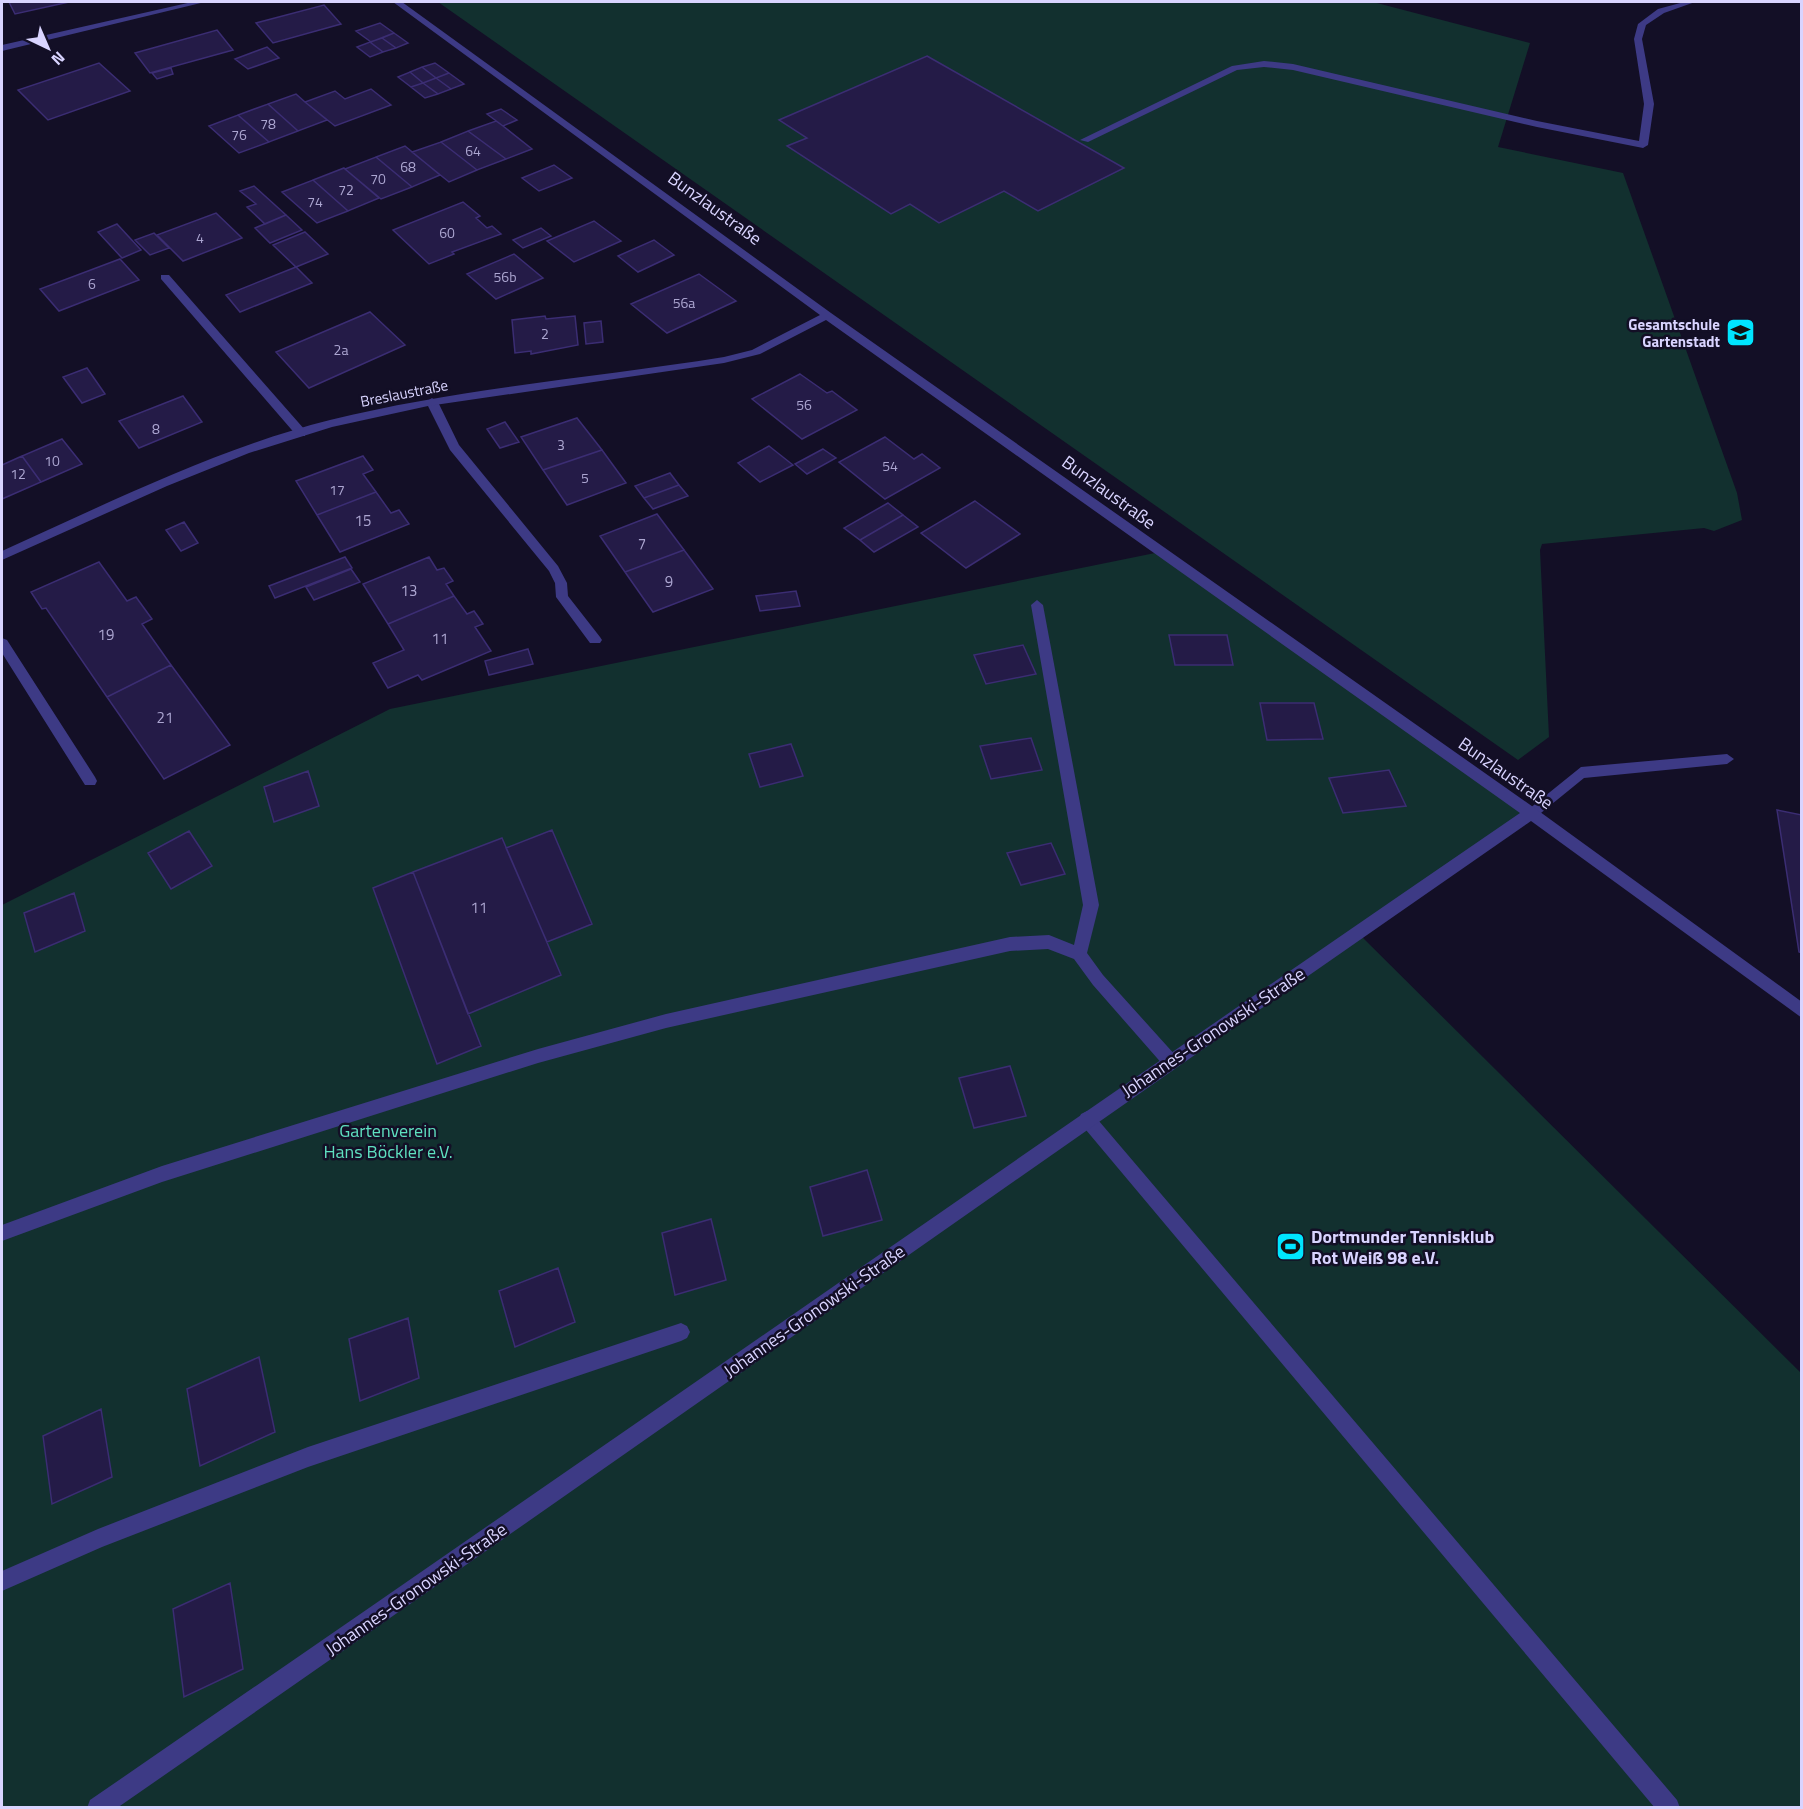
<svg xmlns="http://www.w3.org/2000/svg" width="1803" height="1809" viewBox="0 0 1803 1809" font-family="'Titillium Web',sans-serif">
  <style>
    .green { fill: #12302f }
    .building { fill: #241b47; stroke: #3b2d73; stroke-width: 1.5 }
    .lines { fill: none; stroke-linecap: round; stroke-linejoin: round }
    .service { fill: #3d3a85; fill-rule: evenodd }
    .minor { fill: #3d3a85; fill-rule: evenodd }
    .tertiary { fill: #3d3a85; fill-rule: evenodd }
    .labels { text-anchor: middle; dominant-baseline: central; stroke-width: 5; stroke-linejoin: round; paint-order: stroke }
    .far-number-label { font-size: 14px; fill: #aca6d1 }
    .far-poi-label { font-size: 15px; font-weight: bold; fill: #d9d4ff; stroke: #130f26; text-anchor: end }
    .far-street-label { font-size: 15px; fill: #d9d4ff; stroke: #130f26 }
    .number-label { font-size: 15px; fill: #aca6d1 }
    .street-label { font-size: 18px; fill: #d9d4ff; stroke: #130f26 }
    .park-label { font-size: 18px; fill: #5fe0c0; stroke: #130f26 }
    .poi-label { font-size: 18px; font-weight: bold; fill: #d9d4ff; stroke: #130f26; text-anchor: start }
  </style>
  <rect width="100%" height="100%" fill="#130f26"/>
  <path class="green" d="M438 2H1373L1530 43 1498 147 1623 173 1737 493 1742 520 1714 531 1704 528 1542 544 1540 550 1549 737 1518 760Z
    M1160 552 1531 813 1358 933 1801 1373V1807L2 1808V905L390 709Z"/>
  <path class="building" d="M9 2H69L15 14Z
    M324 5 341 24 273 43 256 23Z
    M380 23 394 33 371 42 356 31Z
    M217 30 233 50 150 73 135 53Z
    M394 33 408 43 396 48 382 38Z
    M382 38 396 48 383 52 370 42Z
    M370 42 383 52 370 57 357 47Z
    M267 47 279 58 248 69 235 59Z
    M927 56 1124 168 1038 211 1004 191 939 223 910 204 891 214 787 146 807 138 779 120Z
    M99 63 130 91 48 120 18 90Z
    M435 63 449 73 436 78 422 67Z
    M422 67 436 78 423 83 410 72Z
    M171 68 173 74 157 79 152 73Z
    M410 72 423 83 411 87 398 77Z
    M449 73 464 84 451 89 436 78Z
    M436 78 451 89 438 94 423 83Z
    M423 83 438 94 425 98 411 87Z
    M371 89 391 105 335 126 305 102 335 91 345 99Z
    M296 94 305 102 327 120 298 131 268 104Z
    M268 104 298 131 269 142 238 115Z
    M501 109 517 120 503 126 487 114Z
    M238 115 269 142 239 153 209 126Z
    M496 121 503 126 532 149 506 159 468 131Z
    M468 131 506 159 477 170 441 142Z
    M441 142 477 170 449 182 412 152Z
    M405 146 440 175 412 187 376 157Z
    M376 157 412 187 381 199 345 169Z
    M554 165 572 178 539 191 522 178Z
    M344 168 345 169 379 198 348 211 313 180Z
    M313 180 348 211 317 223 282 192Z
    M254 186 286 215 265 224 247 207 256 204 240 191Z
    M463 202 480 216 476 218 487 228 492 226 501 234 452 252 454 254 429 264 393 230Z
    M216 213 242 238 183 261 157 235Z
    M286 215 302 230 270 243 255 228Z
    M594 221 621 241 574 262 547 241Z
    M117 224 141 250 122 258 98 232Z
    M541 228 551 236 523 248 513 240Z
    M305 232 328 254 296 267 273 245Z
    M154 233 169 248 150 255 135 240Z
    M654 240 674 255 638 272 618 256Z
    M514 254 543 278 496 299 467 274Z
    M120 259 139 280 59 311 40 289Z
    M296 267 312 283 240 312 226 295Z
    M699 274 736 301 667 333 631 304Z
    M370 312 405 345 309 388 276 352Z
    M545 316 546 319 575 316 578 345 531 354V351L515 353 512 320Z
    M601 321 603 342 586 344 584 323Z
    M87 368 105 394 82 403 63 377Z
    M800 374 827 393 832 391 857 410 802 439 752 399Z
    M183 396 202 422 139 448 119 421Z
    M577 418 602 450 543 470 521 437Z
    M505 422 519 442 500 448 487 429Z
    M885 437 914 459 922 454 940 468 885 499 839 462Z
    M62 439 82 464 41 482 22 456Z
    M769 446 793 465 760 482 738 463Z
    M823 449 836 458 807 474 795 464Z
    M602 450 626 483 567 505 543 470Z
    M22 456 41 482 2 499V465Z
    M363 456 373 470 363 474 376 492 317 515 296 481Z
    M670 473 679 485 644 498 635 486Z
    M679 485 688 496 653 509 644 498Z
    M376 492 391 513 399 510 409 524 340 552 317 515Z
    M975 501 1020 534 966 568 921 533Z
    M888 503 903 515 860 540 844 528Z
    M657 514 684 550 625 572 600 536Z
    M903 515 918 527 874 552 860 540Z
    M184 522 198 543 181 551 166 530Z
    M684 550 713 589 653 612 625 572Z
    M345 557 352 568 275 598 269 586Z
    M429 557 437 570 444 568 453 581 446 584 454 596 388 624 363 584Z
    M99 562 127 601 136 597 152 619 142 624 171 665 107 697 46 608 42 609 31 592Z
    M351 569 360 582 314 600 306 587Z
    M796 591 800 606 760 611 756 596Z
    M454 596 467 614 474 611 479 618 483 624 475 627 491 651 422 680 418 675 388 688 373 663 404 650 388 624Z
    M1169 635H1227L1233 665H1175Z
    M1023 645 1036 674 986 684 974 655Z
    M528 649 533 664 489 675 485 661Z
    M171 665 230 745 164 779 107 697Z
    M1260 703H1314L1323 739 1267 740Z
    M1031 738 1042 770 991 779 980 746Z
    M791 744 803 776 760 787 749 754Z
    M1389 770 1406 806 1343 813 1329 778Z
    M308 771 319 806 274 822 264 787Z
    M1777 810 1802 815V953L1799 952Z
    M552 830 592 924 547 942 506 848Z
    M189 831 212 866 171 889 148 853Z
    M502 838 561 975 468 1014 413 872Z
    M1051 843 1065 874 1021 885 1007 853Z
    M413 872 481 1046 437 1064 373 888Z
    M74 893 85 931 35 952 24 913Z
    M1010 1066 1026 1116 974 1128 959 1078Z
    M867 1170 882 1220 823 1236 810 1187Z
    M711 1219 726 1280 675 1295 662 1233Z
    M558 1268 575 1322 515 1347 499 1291Z
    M408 1318 419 1378 360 1401 349 1339Z
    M259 1357 275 1432 200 1466 187 1389Z
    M101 1409 112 1477 52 1504 43 1436Z
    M230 1583 243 1669 184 1697 173 1609Z"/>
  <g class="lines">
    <path class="service" d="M1684 2H1695L1664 13 1646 25 1642 39 1654 104 1648 145 1643 148 1537 127 1293 70 1264 67 1237 70 1088 142 1080 140 1232 66 1264 61 1293 64 1537 121 1639 141 1644 104 1634 39 1638 24 1658 9Z
      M161 275H169L305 430V436H297L161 279Z
      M432 398 438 402 459 445 558 566 567 583 568 596 600 637 602 640 600 643H590L556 597 555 583 549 571 450 450 426 402Z
      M1037 600 1043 605 1099 905 1087 953 1103 975 1176 1056 1178 1061 1176 1066 1170 1068 1164 1066 1093 985 1074 959 1048 949 1010 951 666 1028 538 1063 162 1182 2 1241V1225L162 1166 538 1049 666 1014 1010 937 1049 935 1074 945 1083 905 1031 605Z
      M2 638 7 640 95 777 97 781 95 785H85L2 653Z
      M1727 754 1734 759 1727 764 1584 778 1536 817H1526L1524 813 1581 767Z
      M1087 1111 1093 1114 1677 1800 1680 1808H1655L1081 1124 1079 1119 1081 1114Z
      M681 1323 687 1326 690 1332 687 1338 681 1341 308 1467 102 1547 2 1591V1571L98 1529 308 1447Z"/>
    <path class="minor" d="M393 2H402L831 313 1536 809 1802 1002V1018L1531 821C1059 1148 590 1480 117 1808H87L90 1800C568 1472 1042 1140 1520 813L826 320 760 354 724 363 428 406 332 427 249 453 167 486 2 560V551C109 503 215 449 330 420 459 388 593 378 724 357L752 350 820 315Z"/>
    <path class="tertiary" d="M192 2H205L2 51V45Z"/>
  </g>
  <defs>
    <symbol id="school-square" viewBox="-11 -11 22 22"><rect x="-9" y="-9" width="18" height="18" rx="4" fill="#00e5ff" stroke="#130f26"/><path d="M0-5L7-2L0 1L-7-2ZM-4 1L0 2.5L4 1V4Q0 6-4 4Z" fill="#111"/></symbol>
    <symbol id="stadium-square" viewBox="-11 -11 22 22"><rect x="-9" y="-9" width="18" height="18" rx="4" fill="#00e5ff" stroke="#130f26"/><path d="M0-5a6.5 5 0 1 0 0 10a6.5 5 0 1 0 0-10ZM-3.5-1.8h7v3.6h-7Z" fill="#111"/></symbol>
  </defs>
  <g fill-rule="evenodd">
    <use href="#school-square" x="1724" y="316" width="33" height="33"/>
    <use href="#stadium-square" x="1274" y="1230" width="33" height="33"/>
  </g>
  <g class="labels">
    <g class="far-number-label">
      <text x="268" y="123">78</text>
      <text x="239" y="134">76</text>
      <text x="473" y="150">64</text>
      <text x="408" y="166">68</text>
      <text x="378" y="178">70</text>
      <text x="346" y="189">72</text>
      <text x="315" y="201">74</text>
      <text x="447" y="232">60</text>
      <text x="200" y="237">4</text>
      <text x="505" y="276">56b</text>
      <text x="92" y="283">6</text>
      <text x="684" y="302">56a</text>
      <text x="545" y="333">2</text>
      <text x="341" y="349">2a</text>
      <text x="804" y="404">56</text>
      <text x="156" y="428">8</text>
      <text x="561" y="444">3</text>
      <text x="52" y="460">10</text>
      <text x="890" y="465">54</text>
      <text x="18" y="473">12</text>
      <text x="585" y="477">5</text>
      <text x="337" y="489">17</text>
    </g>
    <g class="far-poi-label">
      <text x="1720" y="324">Gesamtschule<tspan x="1720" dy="17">Gartenstadt</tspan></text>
    </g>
    <g class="far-street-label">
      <text transform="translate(404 393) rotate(-11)">Breslaustraße</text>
    </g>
    <g class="number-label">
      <text x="363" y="520">15</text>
      <text x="642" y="543">7</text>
      <text x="669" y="581">9</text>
      <text x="409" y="590">13</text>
      <text x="106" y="634">19</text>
      <text x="440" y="638">11</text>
      <text x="165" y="717">21</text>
      <text x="479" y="907">11</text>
    </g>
    <g class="street-label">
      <text transform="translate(715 208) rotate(36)">Bunzlaustraße</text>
      <text transform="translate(1109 492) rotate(36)">Bunzlaustraße</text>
      <text transform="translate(1506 773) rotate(35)">Bunzlaustraße</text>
      <text transform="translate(1213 1032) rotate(-34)">Johannes-Gronowski-Straße</text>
      <text transform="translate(814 1311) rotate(-35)">Johannes-Gronowski-Straße</text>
      <text transform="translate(416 1589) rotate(-35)">Johannes-Gronowski-Straße</text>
    </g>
    <g class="park-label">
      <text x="388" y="1130">Gartenverein<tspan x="388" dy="21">Hans Böckler e.V.</tspan></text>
    </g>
    <g class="poi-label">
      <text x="1311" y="1236">Dortmunder Tennisklub<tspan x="1311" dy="21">Rot Weiß 98 e.V.</tspan></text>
    </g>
  </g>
  <rect width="1803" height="1809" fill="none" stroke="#d9d4ff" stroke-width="6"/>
  <g transform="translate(48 48) rotate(136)" stroke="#130f26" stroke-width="4.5" paint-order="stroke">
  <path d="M0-4.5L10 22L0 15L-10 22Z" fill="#d9d4ff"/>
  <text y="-9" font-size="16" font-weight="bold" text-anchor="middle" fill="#d9d4ff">N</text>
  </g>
</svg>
